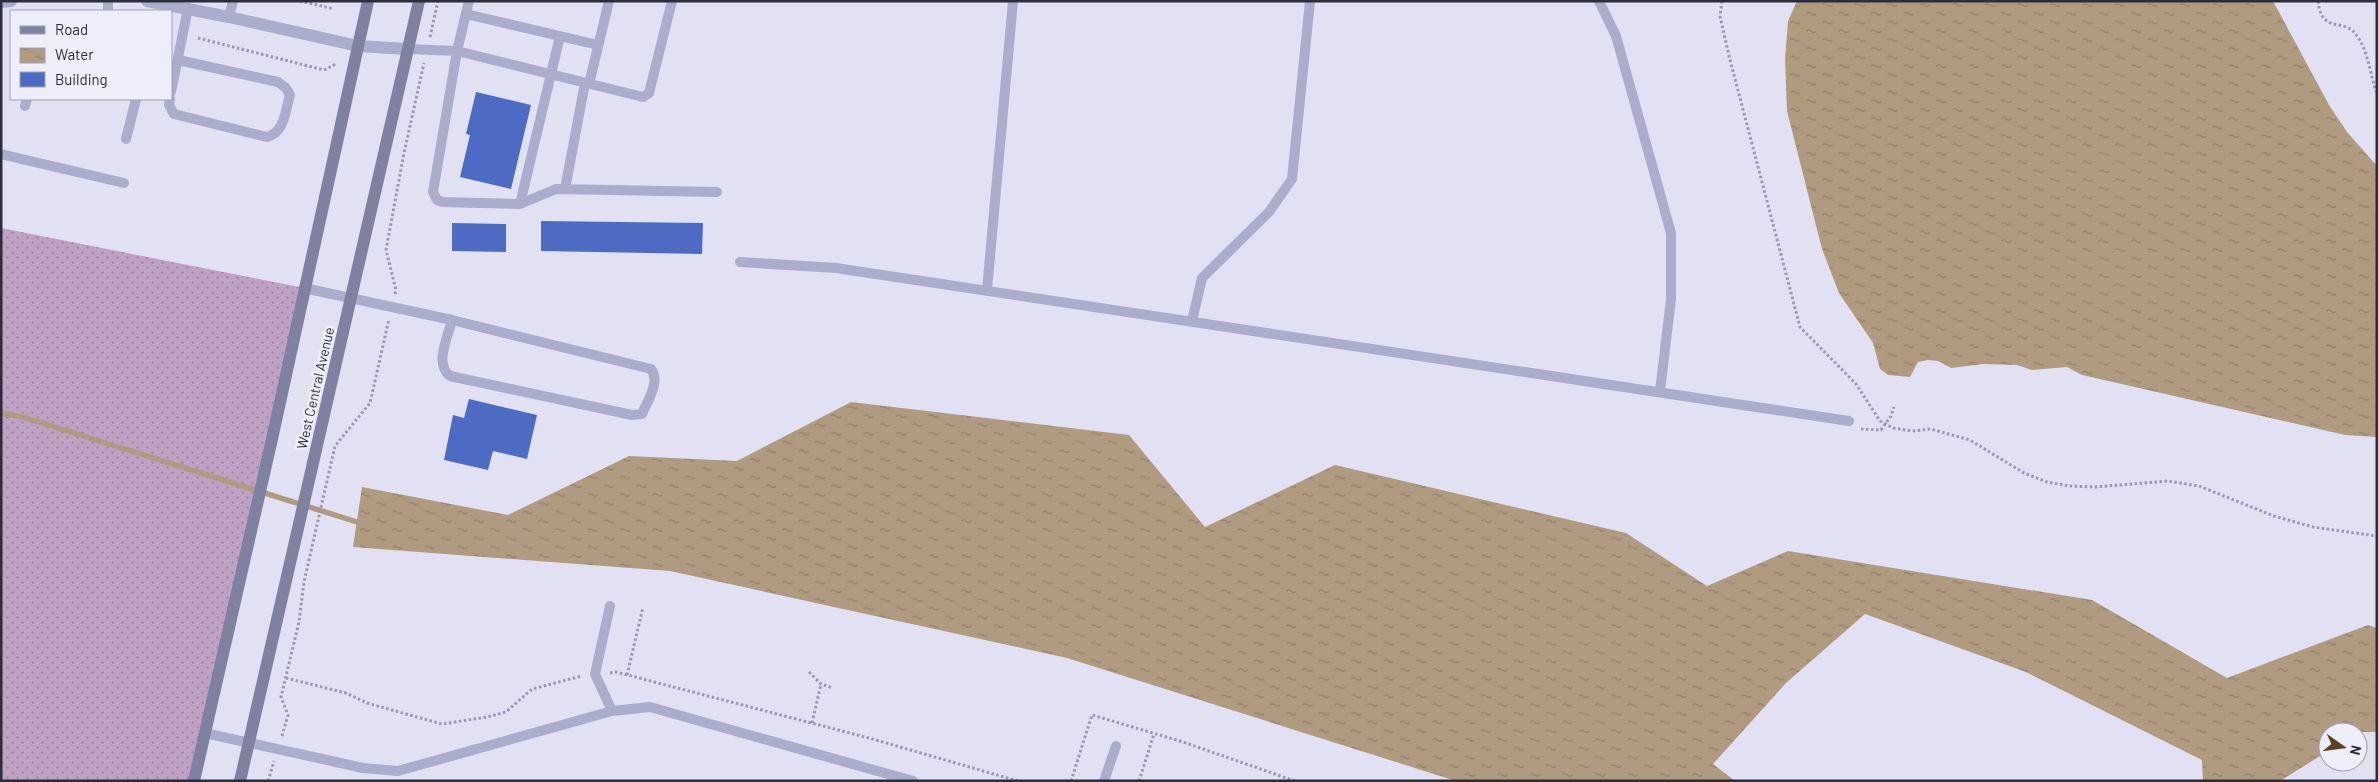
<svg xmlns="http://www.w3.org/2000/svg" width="2378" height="782" viewBox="0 0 2378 782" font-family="Barlow,sans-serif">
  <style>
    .grass { fill: url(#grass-dots) }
    .water { fill: url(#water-ripples) }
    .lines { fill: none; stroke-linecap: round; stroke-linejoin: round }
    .stream { stroke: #b09b80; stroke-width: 5.5 }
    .building { fill: #4e6bc4 }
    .path { stroke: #9798b8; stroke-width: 3; stroke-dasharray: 2.5 2.5; stroke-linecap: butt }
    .service { stroke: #acadcc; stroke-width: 10 }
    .minor { stroke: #acadcc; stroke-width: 12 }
    .secondary { stroke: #7e82a0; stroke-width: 12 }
    .labels { text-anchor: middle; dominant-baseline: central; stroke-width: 5; stroke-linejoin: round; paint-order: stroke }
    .street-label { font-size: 14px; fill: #2b2e3a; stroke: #eeeefa }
  </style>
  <defs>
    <pattern id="grass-dots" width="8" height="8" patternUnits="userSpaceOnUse" patternTransform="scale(1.25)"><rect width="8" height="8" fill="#bea1c3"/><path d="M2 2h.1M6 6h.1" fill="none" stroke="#9b849f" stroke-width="1.8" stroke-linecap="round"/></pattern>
    <pattern id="water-ripples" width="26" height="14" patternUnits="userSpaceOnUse" patternTransform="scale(1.25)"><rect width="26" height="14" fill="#b09b80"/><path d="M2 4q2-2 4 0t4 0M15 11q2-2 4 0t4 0" fill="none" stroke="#8f7f6a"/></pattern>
  </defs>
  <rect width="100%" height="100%" fill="#e2e1f3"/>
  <path class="grass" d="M1 228 304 288 194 781H1Z"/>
  <path class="water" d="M1797 1H2273L2329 105 2347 132 2377 166V437L2345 435 2082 375 2067 367 2032 370 2017 365 1983 364 1951 368 1938 361 1928 360 1918 362 1910 377 1888 375 1880 369 1873 343 1839 293 1822 249 1787 111 1785 59 1788 21Z
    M851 402 1129 435 1205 527 1335 465 1626 533 1707 586 1788 551 2092 600 2227 678 2368 625 2377 628V732H2328V751L2280 781H2203L2202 760 2026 672 1865 614 1786 683 1713 764 1735 781H1456L1067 658 670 571 353 547 362 487 508 515 629 456 737 461Z"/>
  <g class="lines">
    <path class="stream" d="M1 413 23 417 357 522"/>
  </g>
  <path class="building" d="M476 92 531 105 511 189 460 177 470 135 466 134Z
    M541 221 703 223 702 254 541 251Z
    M452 223 506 224V252L452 251Z
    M469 399 537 415 527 459 493 451 488 470 444 460 453 415 464 418Z"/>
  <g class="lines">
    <path class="path" d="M300 1 334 9
      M1722 1 1720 16 1729 56 1800 327 1856 384 1880 421 1893 428 1912 431 1931 429 1970 440 2024 473 2047 482 2069 486 2095 487 2168 481 2199 486 2274 516 2313 527 2377 536
      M2318 1C2322 36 2345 16 2357 36 2369 53 2370 75 2377 94
      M430 37 438 1
      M198 38 324 70 336 64
      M395 294 396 290 386 250 404 153 424 63
      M1861 429 1881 430 1891 416 1894 407
      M809 672 821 684 833 688
      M610 673 616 672 869 738 1018 781
      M627 675 643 607
      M286 678 346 693 367 703 442 724 487 717 506 712 532 689 582 676
      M812 723 821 684
      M282 736 288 715 281 697 299 622 304 582 335 446 370 403 389 319
      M268 781 274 761
      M1071 781 1092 715 1180 741 1295 781
      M1139 781 1154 734"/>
    <path class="service" d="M469 1 457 51 433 192 437 200 442 202 520 204 560 36
      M1599 1 1616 36 1671 233V299L1660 391
      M108 11V1
      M466 14 598 45
      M229 17 233 1
      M408 49 457 51 643 97 649 93 672 1
      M589 84 609 1
      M171 92 188 8
      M170 99 169 105 174 114 267 137C285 132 285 111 290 95L286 88 278 82 178 60
      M25 106 27 99
      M126 139 136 99
      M1 154 124 183
      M565 189 585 83
      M520 204 556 189 717 192
      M740 262 836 268 1849 421
      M304 288 452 320 651 369C661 381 647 402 642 414L632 415 450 376C434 364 448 337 452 320
      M987 290 1013 1
      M1192 321 1202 278 1269 212 1292 179 1310 1
      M610 606 595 674 612 711
      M205 733 363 768 398 771 612 711 650 707 913 781
      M1104 781 1116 746"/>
    <path class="minor" d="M147 1 229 17 358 46 408 49
      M1 2 11 1"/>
    <path class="secondary" d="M194 781 272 439 368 1
      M240 781 419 1"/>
  </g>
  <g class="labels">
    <g class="street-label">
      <text transform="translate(315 388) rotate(-77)">West Central Avenue</text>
    </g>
  </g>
  <rect width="2378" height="782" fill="none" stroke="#2b2e3a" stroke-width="5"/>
  <rect x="10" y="10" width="162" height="90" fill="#eeeefa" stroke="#a0a1ad"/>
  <rect x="20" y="26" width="25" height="8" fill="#7e82a0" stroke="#a0a1ad"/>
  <text x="55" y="35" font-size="15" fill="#2b2e3a">Road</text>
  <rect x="20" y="48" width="25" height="15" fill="url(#water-ripples)" stroke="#a0a1ad"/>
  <text x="55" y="60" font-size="15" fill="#2b2e3a">Water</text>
  <rect x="20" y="72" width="25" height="15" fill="#4e6bc4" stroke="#a0a1ad"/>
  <text x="55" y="85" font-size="15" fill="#2b2e3a">Building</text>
  <g transform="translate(2343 747) rotate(104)"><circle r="24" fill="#eeeefa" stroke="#a0a1ad"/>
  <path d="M0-4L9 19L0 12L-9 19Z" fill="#5b4321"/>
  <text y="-8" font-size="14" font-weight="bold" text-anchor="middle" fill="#2b2e3a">N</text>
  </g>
</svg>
